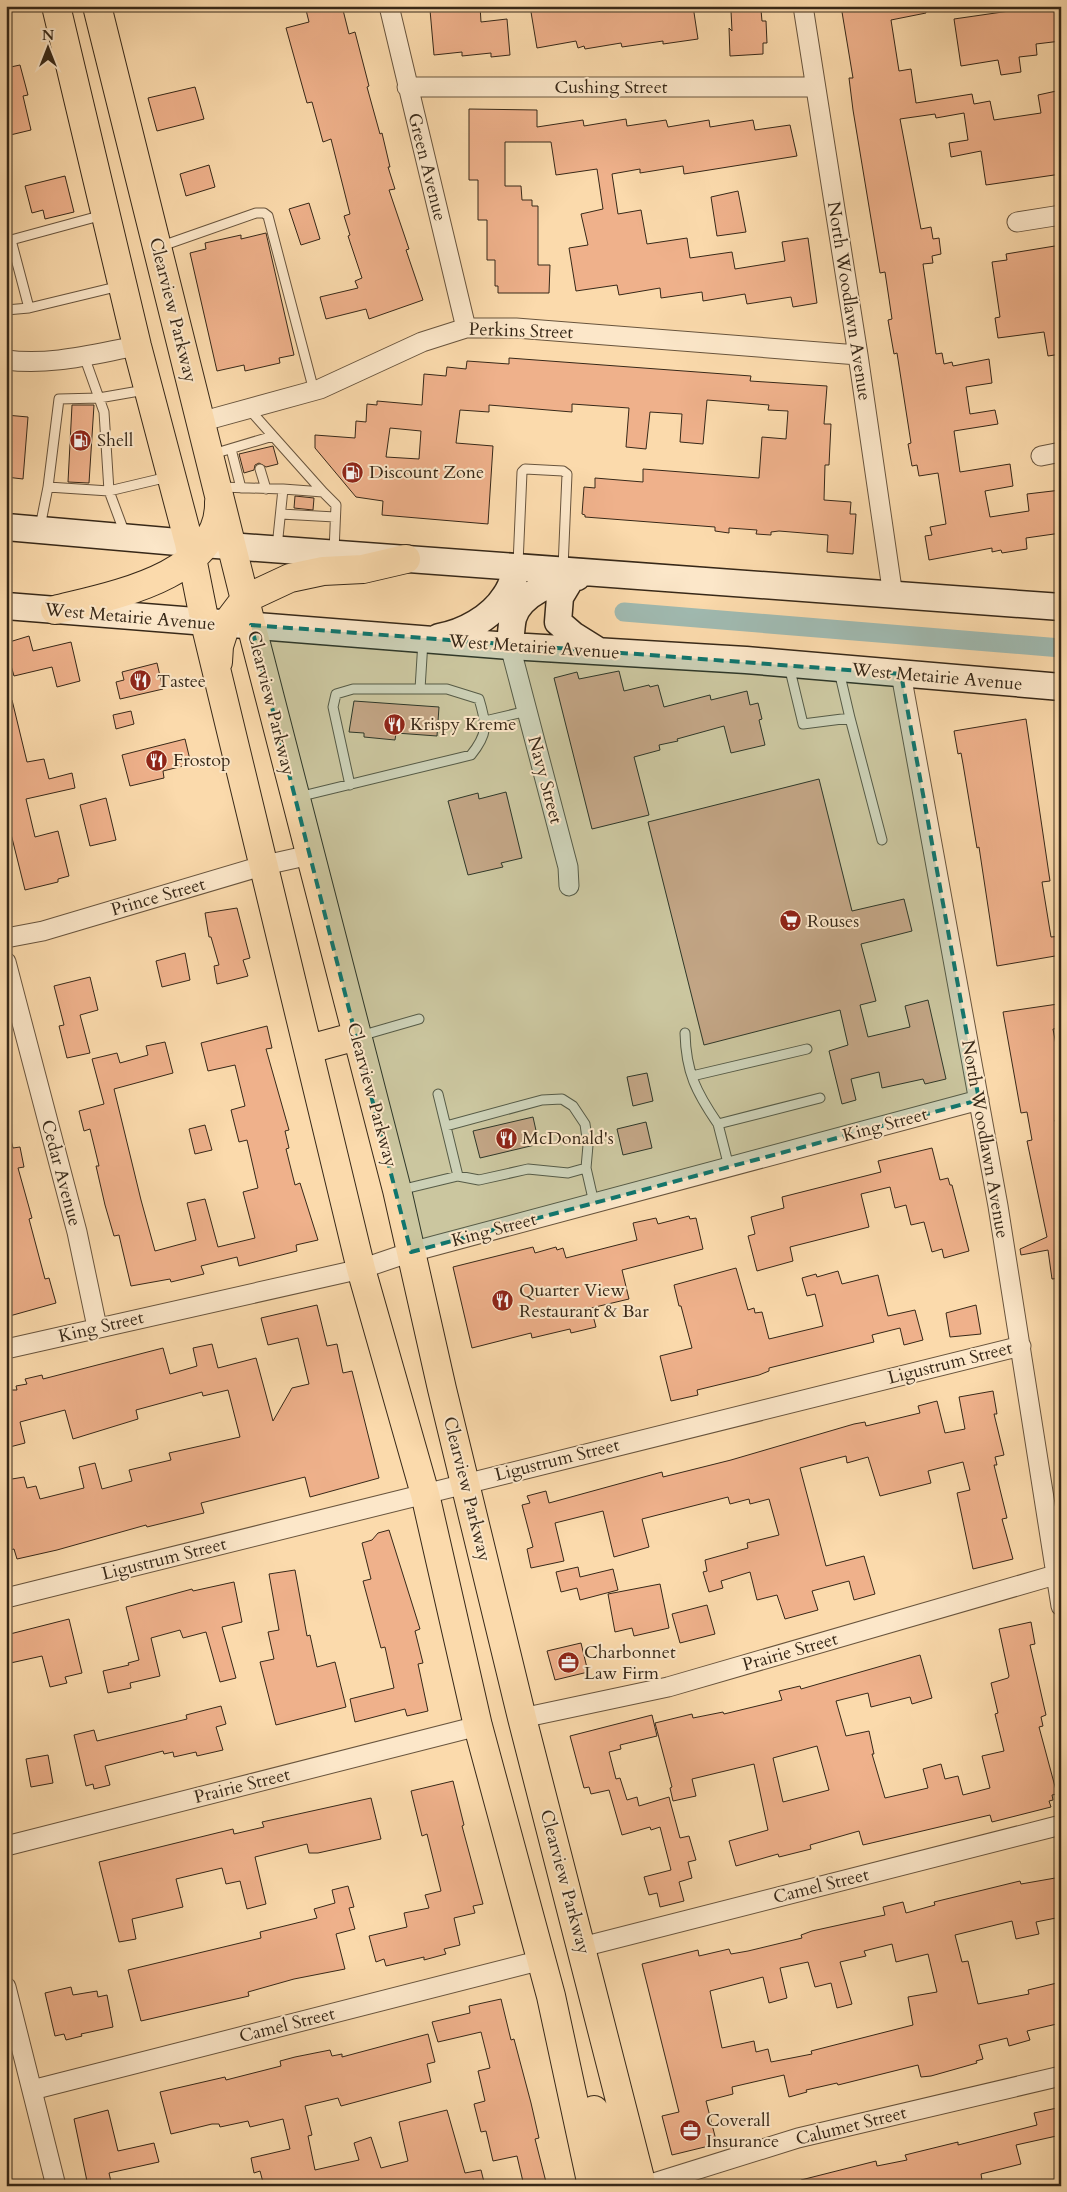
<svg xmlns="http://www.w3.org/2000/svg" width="1067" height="2192" viewBox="0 0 1067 2192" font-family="Cardo,serif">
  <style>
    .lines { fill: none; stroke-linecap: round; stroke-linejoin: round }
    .canal { stroke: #a0bab1; stroke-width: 19 }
    .building { fill: #efb18b; stroke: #372818; fill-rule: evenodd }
    .service-casing { stroke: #68543d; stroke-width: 11 }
    .minor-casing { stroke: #68543d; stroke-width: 21 }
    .secondary-casing { stroke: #372818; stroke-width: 29 }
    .trunk-casing { stroke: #372818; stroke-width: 30 }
    .service { stroke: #fce7c9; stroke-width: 9 }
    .minor { stroke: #fce7c9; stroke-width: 19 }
    .secondary { stroke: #fce7c9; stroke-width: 26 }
    .trunk { stroke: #fbdaac; stroke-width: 28 }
    .marked { fill: #0f766e; fill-opacity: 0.2; stroke: #0f766e; stroke-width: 4; stroke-dasharray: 10 6; stroke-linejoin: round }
    .labels { text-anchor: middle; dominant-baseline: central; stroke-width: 4; stroke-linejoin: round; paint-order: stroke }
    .street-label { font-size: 18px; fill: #372818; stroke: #fce7c9 }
    .poi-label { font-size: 18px; fill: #372818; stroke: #fce7c9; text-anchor: start }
  </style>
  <rect width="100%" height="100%" fill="#fbdaac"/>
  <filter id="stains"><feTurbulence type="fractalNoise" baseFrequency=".004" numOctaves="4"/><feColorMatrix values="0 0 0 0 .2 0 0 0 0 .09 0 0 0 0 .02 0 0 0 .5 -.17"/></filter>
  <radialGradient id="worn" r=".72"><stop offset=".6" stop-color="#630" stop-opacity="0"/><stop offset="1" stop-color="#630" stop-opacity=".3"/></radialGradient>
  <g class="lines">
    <path class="canal" d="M624 612 1061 648"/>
  </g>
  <path class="building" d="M305 6H342L349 34 355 32 369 86 367 87 380 134 382 133 390 167H388L395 189 389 190 409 249 406 250 423 300 369 319 366 309 326 319 320 297 358 288 355 281 362 278 348 236 350 235 344 216 350 214 331 139 323 142 312 102 307 103 286 28 309 22Z
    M431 6H480L481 22 507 19 510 55 491 57V53L462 56V52L434 55 430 10Z
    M530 6H650V9L693 6 698 39 663 44V41L622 47 621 43 585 49 584 46 578 48 576 41 537 48Z
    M841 6H925L926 13 891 20 899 71 911 69 916 103 972 94 974 104 990 101 994 120 1041 113 1038 95 1061 90V174L986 185 981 151 951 157 949 143 968 140 964 113 936 118 935 114 900 119 921 229 931 227 933 239 939 238 941 254 932 256 933 263 923 264 936 354 942 353 944 364 952 362 953 366 989 359 992 383 966 387 970 414 995 410 998 424 954 431 960 472 1010 464 1013 486 985 491 990 517 1029 511 1027 494 1061 490V533L1026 538 1027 549 1002 553 1001 550 992 552V548L929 560 925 536 932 535 930 527 946 524 938 473 919 476 917 465 912 466 908 444 911 443 897 353 894 354 888 320 892 319 885 272 880 273 853 110 849 78H853Z
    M1044 6H1061V41L1036 44 1037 55 1019 57 1021 72 1001 75 998 60 961 66 954 19Z
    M761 10 762 21H766L767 43H763V54L730 56 729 28 732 31 731 11Z
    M20 65 28 95 23 96 31 130 6 136V68Z
    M195 87 204 119 157 131 148 98Z
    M469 109 537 110V127L583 120 584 126 626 119 627 126 666 120 668 127 709 120 710 127 753 120 755 130 790 125 797 156 684 174 683 166 640 173V169L612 174 618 214 641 210 647 244 687 238 690 258 732 252 735 269 785 261 782 242 808 238 817 303 793 307 791 297 747 304 745 294 703 301 702 292 661 298 660 288 619 295 617 285 576 291 569 248 588 245 581 214 603 209 597 169 556 175 551 142H505V186H521L522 200H532V206H538V265H550L549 293H498V286H495V260H487V220H478V180H469Z
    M209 165 215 187 186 196 180 174Z
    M65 176 74 212 45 219 43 210 32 213 25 186Z
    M738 191 746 232 717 236 711 197Z
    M309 203 320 239 301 245 289 209Z
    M266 233 294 355 279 358 280 363 245 371 244 365 217 371 190 253 206 249 205 243 241 235V239Z
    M1061 245V301H1058L1061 321V354L1048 356 1044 332 998 338 995 318 1000 317 992 262 1007 260 1006 254Z
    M509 358 751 376 750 381 827 386 824 424H831L829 465H825L824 500 851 502 850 514H856L853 554 827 552 828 535 779 531 771 532V535L756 534 757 530 729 528V533L715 531V527L585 517V515L582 514 584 487 595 488V478L643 482V469L759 478 762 437 786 439 788 411 768 410 769 405 707 400 703 444 680 442 682 414 650 412 646 449 626 447 629 408 572 404V412L489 405V412L460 410 456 443 493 446 488 524 382 515 383 501 356 497 315 448V435L355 438 356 421 366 422 367 404 377 405V401L422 405 424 374 446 376 447 367 466 369 467 361 509 364ZM390 428 421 431 419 459 386 457Z
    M72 405H94L89 483 68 482Z
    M6 415 28 417 23 479 6 477Z
    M273 446 278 464 266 467 259 463 255 465 254 470 244 473 239 454Z
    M295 496 314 498 313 510 294 508Z
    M29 636 33 651 71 642 80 681 57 687 52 667 14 676 10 662 6 663V643Z
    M157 663 163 689 120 699 116 682 124 680 122 672Z
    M619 671 624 691 649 685 650 687 658 685 664 707 710 695 711 700 747 691 750 705 758 703 762 719 759 720 765 745 731 753 724 726 677 739 678 741 659 745 660 750 634 757 649 815 592 829 554 678 577 672 579 679Z
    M12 700 27 762 44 759 49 779 72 773 75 788 26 799 35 837 58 831 69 876 58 879V882L25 890 10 830 6 831V701Z
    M354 701 439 707 437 736 396 733 395 740 364 737V733L349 732Z
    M131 711 134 724 116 729 113 715Z
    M1026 719 1050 881 1042 882 1051 937 1061 936V955L997 966 979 847 977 848 963 764 961 753 958 754 954 731Z
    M185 739 191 764 163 771 164 778 130 786 122 755Z
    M819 779 852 911 904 899 912 931 861 944 876 1001 860 1005 868 1037 910 1027 905 1006 928 1000 946 1079 925 1084 923 1079 882 1088 879 1072 851 1079 856 1100 842 1104 829 1051 848 1045 840 1010 704 1045 648 822Z
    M506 792 522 858 501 863 503 867 468 875 448 801 478 793 479 799Z
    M106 798 116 840 90 846 80 805Z
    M237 908 250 958 243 960 248 976 217 984 214 966 219 965 211 937H209L205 913Z
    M185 953 190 980 162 987 156 961Z
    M90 977 98 1010 80 1015 90 1053 67 1058 59 1026 64 1025 54 986Z
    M1058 1004 1061 1028 1053 1029 1061 1071V1119L1055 1120 1061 1150V1278L1052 1279 1048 1250 1021 1255 1020 1249 1047 1237 1027 1141 1032 1140 1027 1112 1021 1113 1003 1012Z
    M267 1026 272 1048 266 1049 289 1130 285 1131 289 1148 286 1149 295 1185 300 1183 318 1240 296 1245 297 1251 239 1266 237 1257 201 1266 204 1274 171 1282 170 1279 131 1286 119 1235 114 1236 105 1205 96 1166H99L90 1129 84 1131 79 1111 104 1104 92 1059 117 1053 120 1063 148 1055 146 1046 165 1042 173 1073 114 1089 141 1200 155 1251 196 1240 187 1203 205 1199 218 1247 255 1238 243 1192 258 1188 247 1140 239 1142 231 1110 245 1106 235 1065 208 1071 201 1043Z
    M647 1073 653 1101 633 1106 627 1077Z
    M533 1117 539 1144 480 1158 473 1131Z
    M646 1122 652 1148 623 1155 617 1129Z
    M205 1125 212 1150 195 1154 189 1129Z
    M11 1140 13 1148 20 1147 24 1167 18 1168 32 1218 29 1219 45 1279 49 1278 56 1303 6 1317V1141Z
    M932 1148 940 1180 948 1178 950 1185H952L969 1251 944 1258 942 1249 932 1252 924 1222 911 1225 906 1205 895 1208 890 1187 861 1194 869 1227 790 1247 793 1261 757 1271 748 1236 755 1234 751 1217 784 1208 782 1197 881 1172 878 1161Z
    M689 1216 690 1219 696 1218 703 1249 622 1270 629 1299 591 1308 596 1327 571 1333 570 1329 532 1338 531 1333 472 1348 453 1267 533 1247 535 1253 556 1247 557 1250 563 1248 566 1258 637 1240 633 1223 656 1218 658 1224Z
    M736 1268 748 1310 754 1308 755 1313 762 1312 769 1339 823 1326 815 1294 807 1296 802 1278 816 1274 817 1277 838 1271 842 1284 878 1275 888 1316 915 1310 923 1340 904 1345 900 1328 872 1335 874 1342 769 1368V1371L759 1375 697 1390 698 1395 671 1401 660 1356 692 1348 681 1306H679L674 1285Z
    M317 1305 327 1346 337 1344 343 1373 352 1371 379 1478 310 1497 305 1477 201 1503 204 1513 147 1527 146 1525 57 1550 17 1559 14 1549 6 1551V1480L24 1477 27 1488 36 1486 40 1499 84 1488 79 1467 95 1463 102 1489 132 1481 129 1470 171 1460 169 1453 240 1437 228 1390 203 1396 202 1392 136 1410 138 1419 73 1439 65 1410 20 1422 25 1443 6 1448V1390H17L16 1386 27 1384 25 1379 42 1375 43 1379 163 1348 170 1374 197 1366 193 1348 212 1344 218 1368 256 1358 273 1421 292 1388 309 1384 298 1338 268 1345 261 1318Z
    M976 1305 981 1334 950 1337 946 1313Z
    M993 1391 997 1414H994L1004 1455 995 1457 997 1465H994L1007 1518 1002 1519 1013 1559 973 1569 957 1493 970 1490 963 1462 928 1471 931 1483 880 1496 868 1457 847 1463 846 1456 800 1468 826 1566 864 1556 875 1594 854 1600 849 1581 812 1591 818 1610 785 1619 777 1595 757 1600 750 1572 721 1581 723 1588 709 1592 703 1572 707 1571 705 1560 748 1548 747 1543 779 1535 769 1499 750 1504 749 1499 730 1504 728 1497 642 1519 649 1547 614 1557 603 1511 555 1523 564 1561 531 1568 527 1549 533 1547 522 1505 530 1503 527 1496 546 1491 549 1503 662 1472 663 1477 731 1460 854 1424 865 1422 866 1426 920 1413 918 1406 937 1401 945 1433 965 1429 959 1397Z
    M389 1530 420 1629 415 1631 423 1663 418 1664 428 1711 407 1716 405 1709 355 1722 350 1699 394 1688 385 1647 381 1648 363 1581 371 1579 362 1543 372 1540 378 1533Z
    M578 1567 580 1577 613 1569 618 1590 580 1600 577 1588 561 1592 556 1572Z
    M295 1570 307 1636 310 1635 317 1667 335 1662 346 1707 276 1725 260 1662 274 1659 268 1632 279 1630 269 1574Z
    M234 1582 242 1622 222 1627 236 1678 220 1682 206 1632 183 1638 180 1630 151 1638 160 1676 130 1683 131 1688 108 1693 103 1671 129 1665 128 1663 139 1660 126 1607 192 1589 193 1591Z
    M660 1584 669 1628 634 1636 632 1628 615 1632 608 1594Z
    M707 1605 715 1634 680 1643 672 1614Z
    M69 1619 82 1673 65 1677 67 1683 50 1687 42 1656 6 1664V1635Z
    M1031 1622 1035 1644 1030 1645 1046 1715 1041 1717 1043 1726 1039 1727 1057 1794 1052 1795 1053 1800 1049 1801 1051 1807 992 1822 990 1815 863 1845 859 1831 810 1845 811 1849 779 1857 778 1854 736 1866 729 1841 768 1830 754 1764 692 1779 696 1796 673 1801 670 1788 672 1787 655 1723 692 1714 693 1718 723 1712 724 1714 782 1700 779 1691 800 1686 801 1689 920 1655 932 1698 912 1704 910 1697 871 1707 868 1693 836 1701 846 1736 869 1731 874 1754H872L885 1798 928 1788 923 1769 941 1764 945 1779 958 1776 963 1795 990 1788 982 1756 1004 1751 995 1714 998 1713 991 1683 1008 1678 1009 1676 999 1629ZM817 1746 829 1790 783 1802 773 1758Z
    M581 1643 588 1672 555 1680 547 1651Z
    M221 1706 226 1724 216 1727 223 1750 197 1756 196 1752 174 1757 173 1752 164 1754 163 1751 105 1766 110 1785 94 1789 93 1784 86 1786 74 1735 94 1730 97 1741 187 1719 186 1715Z
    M652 1715 657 1736 620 1745 621 1749 609 1752 616 1779 620 1778 627 1800 637 1797 639 1806 669 1797 680 1838 689 1836 696 1860 688 1862 692 1878 679 1882 684 1901 660 1907 657 1893 649 1895 644 1877 671 1870 660 1827 651 1830 650 1827 622 1835 609 1790 591 1794 589 1787 584 1788 570 1736Z
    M48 1755 53 1783 31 1787 26 1759Z
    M453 1781 464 1825 462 1826 483 1904 473 1906 475 1913 454 1918 460 1945 444 1949 446 1954 424 1960V1957L386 1966 384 1959 376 1962 369 1936 407 1927 404 1913 429 1908 425 1895 441 1891 427 1834 422 1836 411 1791Z
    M371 1798 381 1839 318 1853H309L307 1844 255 1857 266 1904 247 1909 240 1881 226 1884 222 1868 176 1879 183 1907 132 1919 136 1939 119 1942 99 1862 233 1829 234 1834 264 1827 262 1822Z
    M1061 1877V1917L1036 1922 1039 1934 1016 1939 1012 1921 955 1935 962 1962 968 1961 978 2004 1029 1994 1028 1990 1061 1982V2023L1027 2031 1030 2040 1009 2046 1007 2038 979 2045 983 2059 976 2061 977 2063 931 2076 921 2077 918 2065 838 2085 837 2083 806 2090 807 2092 789 2097 784 2075 732 2087 733 2094 706 2101 717 2144 672 2155 662 2116 679 2112 642 1964 698 1950 699 1956 729 1949 731 1954 748 1951 802 1938 801 1935 812 1931 885 1915 883 1907 903 1902 906 1913 935 1905 934 1902 1020 1881 1021 1884ZM892 1944 896 1962 928 1954 937 1992 908 1997 913 2025 811 2051 812 2054 771 2062 768 2049 756 2052 754 2041 722 2048 710 1991 763 1977 769 2003 787 1998 780 1968 808 1962 815 1987 831 1983 837 2008 852 2004 840 1962 866 1956 864 1951Z
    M348 1886 354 1907 349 1908 355 1929 336 1934 345 1969 294 1979 248 1992 249 1996 141 2021 128 1970 261 1938 260 1932 317 1918 314 1909 335 1903 332 1890Z
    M71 1987 73 1995 97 1991 98 1997 107 1995 113 2027 81 2034 82 2036 66 2040 64 2034 55 2036 45 1993Z
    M501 1999 511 2040 514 2039 531 2103 539 2138 535 2139 546 2182 530 2186H524L517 2156 493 2161 486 2131 481 2132 474 2104 485 2101 478 2071 490 2068 481 2032 438 2042 432 2022 470 2013 469 2006Z
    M428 2034 435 2062 427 2064 431 2082 341 2106 338 2098 305 2106 312 2135 308 2136 315 2170 359 2160 354 2143 371 2137 381 2168 408 2161 399 2122 447 2110 465 2173 481 2170 485 2186H264L260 2171 254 2173 251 2158 290 2149 283 2119 250 2127 248 2121 220 2127 219 2124H212L171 2134 160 2092 225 2077 226 2080 281 2066 280 2061 295 2057 330 2050 332 2056 342 2054V2057Z
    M1057 2108 1061 2135 1016 2145 1021 2164 981 2174 983 2186H802L801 2180 876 2161 877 2166 907 2160 905 2155 958 2142V2145L1037 2125 1034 2113Z
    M108 2110 118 2151 154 2143 159 2162 109 2173 112 2186H88L74 2119Z"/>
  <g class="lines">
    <defs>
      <path id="service" d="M103 215 11 240 29 308 120 286
        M159 247 256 213H264L268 216 314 391
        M6 310 29 308
        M84 356 104 412 109 491 125 534
        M249 409 273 436
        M231 449 241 488
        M213 454 273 436 323 492
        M260 469 266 489
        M48 487 59 399 99 398 145 390
        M221 487 283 489
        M281 514 335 517
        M40 527 48 487 109 491 168 477
        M277 547 283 489 323 492 336 505 334 551
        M518 564 522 472 525 469 563 471 567 474 563 568
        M789 666 803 724 850 718 839 671
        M420 689 423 641
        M850 718 882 840
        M485 721 527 711
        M298 797 471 755C488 734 487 725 479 699L447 689H353L336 694 333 707 350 785
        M685 1033C686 1072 696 1092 718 1124
        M360 1036 419 1019
        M692 1076 807 1049
        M438 1094 458 1176
        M446 1126 542 1100 562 1099 573 1106 585 1124 588 1145 586 1168 594 1203
        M729 1167 718 1124 820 1098
        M400 1190 458 1176 479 1180 528 1169 568 1173 586 1168"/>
      <path id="minor" d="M389 6 466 328
        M803 6 858 355 893 596
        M407 87H814
        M1017 222 1061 215
        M6 360C51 366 93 354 137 346
        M200 422 320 389 422 342 466 328H516L858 355
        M1041 456 1061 452
        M510 646 568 867 569 886
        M901 674 998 1206 1061 1606
        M6 938 43 931 265 865 310 855
        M6 962 77 1232 97 1327
        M6 1349 361 1269 411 1252 979 1100
        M6 1598 1021 1346
        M522 1718 668 1687 1055 1575
        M6 1846 478 1726
        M582 1947 1061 1825
        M6 1987 56 2186
        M32 2090 542 1960
        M644 2186 798 2138 1061 2076"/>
      <path id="secondary" d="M6 527 189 543 1061 607
        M572 577 560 597 558 622 573 635 597 650
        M6 606 510 646 746 660 1061 687
        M439 637C463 633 491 618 505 596 511 588 514 577 518 567
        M510 646C511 637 511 627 513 618 520 594 554 580 577 577"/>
      <path id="trunk" d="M56 6 137 346 189 543 205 623 361 1269 425 1494 478 1726 551 1996 592 2186
        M97 6 256 644 397 1190 442 1389 522 1718 642 2186
        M55 610C110 596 221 577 219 502
        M218 662 219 646 226 624 245 599 290 578 323 571 363 569 406 559
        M309 1049 357 1036
        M594 2110 611 2176 620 2186"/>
    </defs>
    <use href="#service" class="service-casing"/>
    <use href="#minor" class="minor-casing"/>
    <use href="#secondary" class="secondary-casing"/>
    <use href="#trunk" class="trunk-casing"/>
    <use href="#service" class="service"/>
    <use href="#minor" class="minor"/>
    <use href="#secondary" class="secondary"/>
    <use href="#trunk" class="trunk"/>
  </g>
  <path class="marked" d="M251 625 901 674 979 1100 411 1252Z"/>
  <defs>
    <symbol id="fuel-disc" viewBox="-11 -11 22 22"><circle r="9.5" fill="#8f2418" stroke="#fce7c9"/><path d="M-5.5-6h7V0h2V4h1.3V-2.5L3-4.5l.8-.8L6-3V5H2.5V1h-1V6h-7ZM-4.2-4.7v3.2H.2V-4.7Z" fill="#fff"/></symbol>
    <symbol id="restaurant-disc" viewBox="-11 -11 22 22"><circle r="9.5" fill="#8f2418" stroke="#fce7c9"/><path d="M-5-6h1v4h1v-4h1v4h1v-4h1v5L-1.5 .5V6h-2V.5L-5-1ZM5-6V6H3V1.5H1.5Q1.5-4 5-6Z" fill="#fff"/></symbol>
    <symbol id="supermarket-disc" viewBox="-11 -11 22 22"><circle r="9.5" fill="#8f2418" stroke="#fce7c9"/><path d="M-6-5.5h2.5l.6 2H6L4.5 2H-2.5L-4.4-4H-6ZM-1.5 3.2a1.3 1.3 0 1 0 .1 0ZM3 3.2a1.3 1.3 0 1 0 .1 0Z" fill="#fff"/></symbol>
    <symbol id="office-disc" viewBox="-11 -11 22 22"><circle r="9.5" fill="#8f2418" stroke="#fce7c9"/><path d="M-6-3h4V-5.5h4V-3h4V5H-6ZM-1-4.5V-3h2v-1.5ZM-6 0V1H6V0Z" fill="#fff"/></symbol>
  </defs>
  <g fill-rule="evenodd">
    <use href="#fuel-disc" x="68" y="428" width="25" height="25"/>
    <use href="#fuel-disc" x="340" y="460" width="25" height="25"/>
    <use href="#restaurant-disc" x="128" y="668" width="25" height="25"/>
    <use href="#restaurant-disc" x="382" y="712" width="25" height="25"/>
    <use href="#restaurant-disc" x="144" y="748" width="25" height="25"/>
    <use href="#supermarket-disc" x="778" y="908" width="25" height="25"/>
    <use href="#restaurant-disc" x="494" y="1126" width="25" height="25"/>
    <use href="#restaurant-disc" x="490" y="1288" width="25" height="25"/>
    <use href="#office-disc" x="556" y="1650" width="25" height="25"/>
    <use href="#office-disc" x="678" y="2118" width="25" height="25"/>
  </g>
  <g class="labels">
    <g class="street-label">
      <text x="611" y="87">Cushing Street</text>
      <text transform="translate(427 167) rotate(76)">Green Avenue</text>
      <text transform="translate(849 301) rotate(81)">North Woodlawn Avenue</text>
      <text transform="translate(173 310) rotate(76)">Clearview Parkway</text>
      <text transform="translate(521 331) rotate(2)">Perkins Street</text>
      <text transform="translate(130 617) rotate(5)">West Metairie Avenue</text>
      <text transform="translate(534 647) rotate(4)">West Metairie Avenue</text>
      <text transform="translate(937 677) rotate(5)">West Metairie Avenue</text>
      <text transform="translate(271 703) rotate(76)">Clearview Parkway</text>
      <text transform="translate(545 780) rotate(75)">Navy Street</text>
      <text transform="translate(158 897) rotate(-16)">Prince Street</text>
      <text transform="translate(372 1095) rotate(75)">Clearview Parkway</text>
      <text transform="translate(885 1125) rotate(-15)">King Street</text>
      <text transform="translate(985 1139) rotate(80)">North Woodlawn Avenue</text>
      <text transform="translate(61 1173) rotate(75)">Cedar Avenue</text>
      <text transform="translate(494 1230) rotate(-15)">King Street</text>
      <text transform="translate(101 1327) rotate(-13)">King Street</text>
      <text transform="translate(950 1363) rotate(-14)">Ligustrum Street</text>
      <text transform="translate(557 1460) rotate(-14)">Ligustrum Street</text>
      <text transform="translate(467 1489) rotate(76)">Clearview Parkway</text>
      <text transform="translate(164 1559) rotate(-14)">Ligustrum Street</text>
      <text transform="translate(790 1652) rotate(-16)">Prairie Street</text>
      <text transform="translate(242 1786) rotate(-14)">Prairie Street</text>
      <text transform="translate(565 1882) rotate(75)">Clearview Parkway</text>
      <text transform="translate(821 1886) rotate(-14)">Camel Street</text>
      <text transform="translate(287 2025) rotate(-14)">Camel Street</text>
      <text transform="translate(851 2126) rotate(-14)">Calumet Street</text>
    </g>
    <g class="poi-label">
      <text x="97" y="440">Shell</text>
      <text x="369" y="472">Discount Zone</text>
      <text x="157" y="681">Tastee</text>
      <text x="410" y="724">Krispy Kreme</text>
      <text x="173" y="760">Frostop</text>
      <text x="807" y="921">Rouses</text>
      <text x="522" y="1138">McDonald's</text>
      <text x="519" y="1290">Quarter View<tspan x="519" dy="21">Restaurant &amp; Bar</tspan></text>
      <text x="584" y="1652">Charbonnet<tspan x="584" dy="21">Law Firm</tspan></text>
      <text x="706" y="2120">Coverall<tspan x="706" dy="21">Insurance</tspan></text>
    </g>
  </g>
  <rect width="1067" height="2192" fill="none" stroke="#fbdaac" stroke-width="25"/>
  <rect x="8" y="8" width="1052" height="2177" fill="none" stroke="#372818" stroke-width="2.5"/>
  <rect x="12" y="12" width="1042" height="2167" fill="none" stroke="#372818"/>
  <g transform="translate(48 48)" stroke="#fce7c9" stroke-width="4" paint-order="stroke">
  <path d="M0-4L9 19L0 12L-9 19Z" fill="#372818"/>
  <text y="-8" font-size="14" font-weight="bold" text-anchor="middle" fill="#372818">N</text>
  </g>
  <rect width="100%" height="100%" filter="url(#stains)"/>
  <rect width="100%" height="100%" fill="url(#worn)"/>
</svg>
